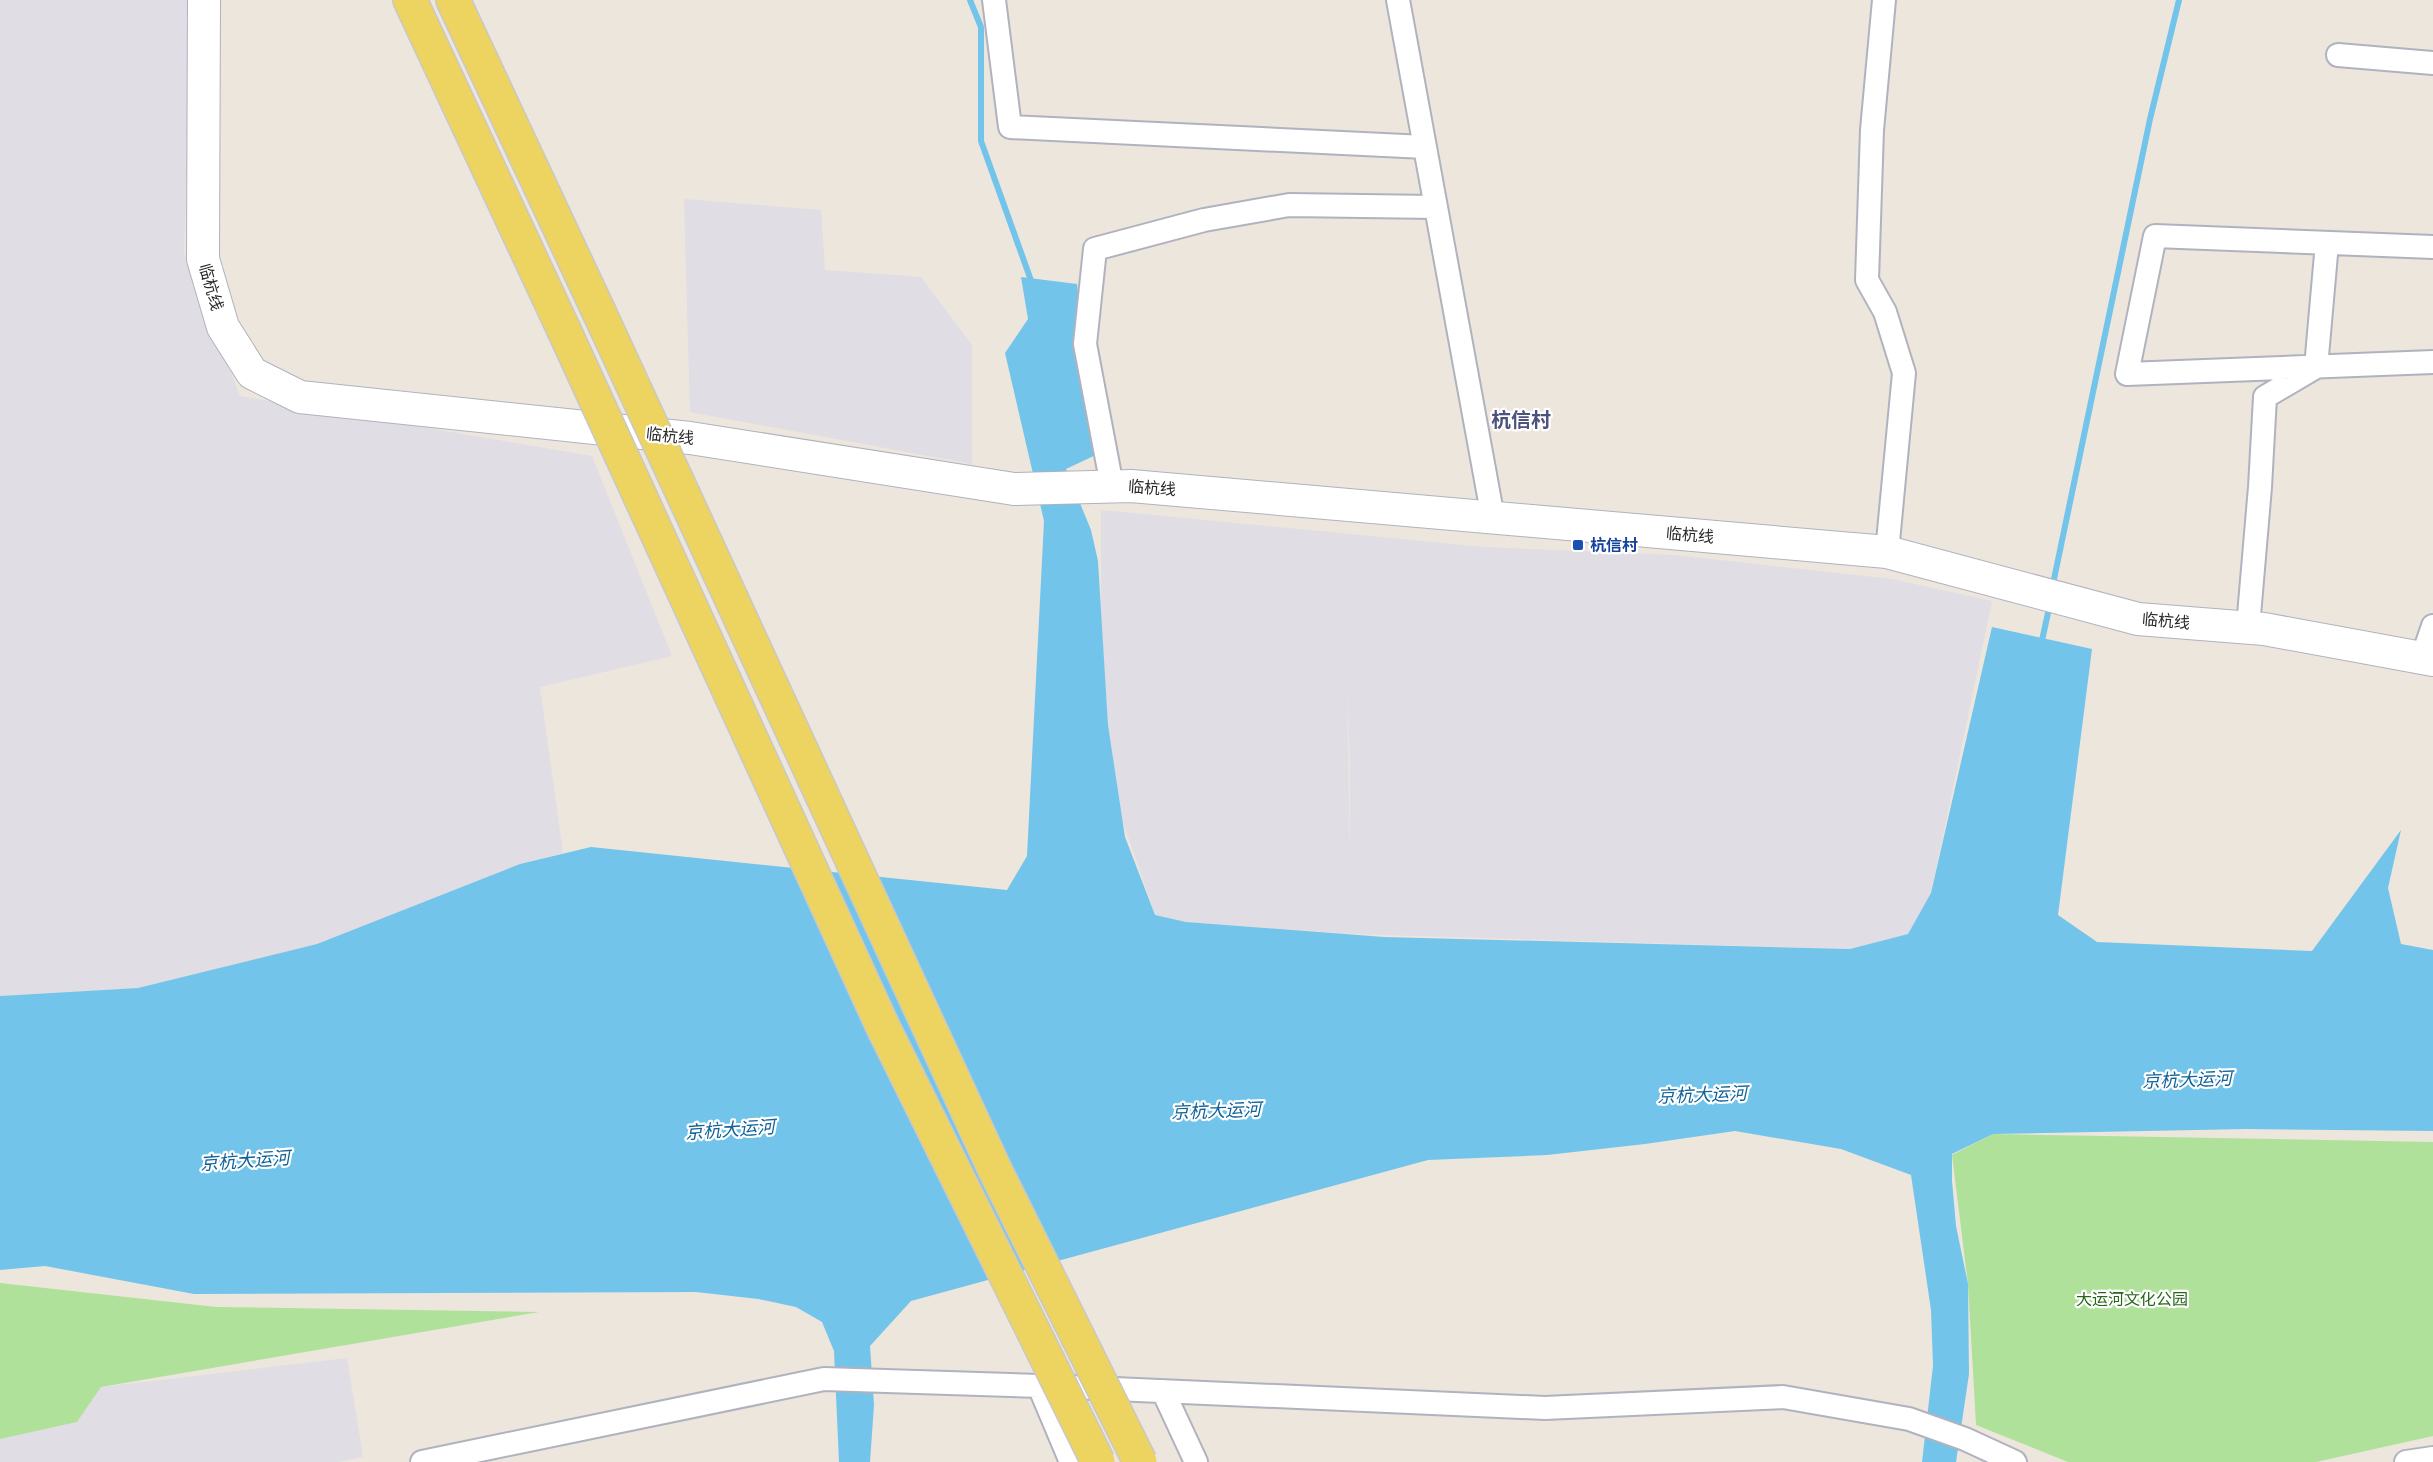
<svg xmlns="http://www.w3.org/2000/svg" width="2433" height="1462" viewBox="0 0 2433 1462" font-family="'Fira Sans','Noto Sans SC',sans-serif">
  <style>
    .industrial { fill: #e0dde5; fill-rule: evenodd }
    .green { fill: #afe19b }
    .water { fill: #73c4eb }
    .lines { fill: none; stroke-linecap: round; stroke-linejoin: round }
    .stream { stroke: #73c4eb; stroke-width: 6 }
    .street-casing { stroke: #b0b2be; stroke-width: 26 }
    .secondary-casing { stroke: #b0b2be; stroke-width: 34 }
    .primary-casing { stroke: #c8c8c8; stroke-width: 36 }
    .street { stroke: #fff; stroke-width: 22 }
    .secondary { stroke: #fff; stroke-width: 32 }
    .primary { stroke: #edd461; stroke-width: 33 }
    .primary-bridge-casing { stroke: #c8c8c8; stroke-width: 36; stroke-linecap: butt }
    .primary-bridge { stroke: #edd461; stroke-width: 33 }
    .transit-dot { fill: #1a4fb4; stroke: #fff; stroke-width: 2 }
    .labels { text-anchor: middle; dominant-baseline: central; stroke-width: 4.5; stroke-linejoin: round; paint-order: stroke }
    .street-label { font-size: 16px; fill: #2a2a2a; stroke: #fff }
    .transit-label { font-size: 16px; font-weight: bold; fill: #164399; stroke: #fff; text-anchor: start }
    .park-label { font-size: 16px; fill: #27661c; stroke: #fff }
    .water-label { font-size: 18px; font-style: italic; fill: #116298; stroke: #fff }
    .quarter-label { font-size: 20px; font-weight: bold; fill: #4c527a; stroke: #fff }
  </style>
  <rect width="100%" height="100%" fill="#ece6dd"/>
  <path class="industrial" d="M0 0H188V138L184 253 240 396 592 456 672 656 540 687 563 853 520 864 317 944 138 988 0 996Z
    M684 199 821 210 825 270 921 277 972 345V464L690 412Z
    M1101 510 1483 547 1674 555 1892 579 1992 601 1931 893 1909 934 1850 949 1351 934 1186 922 1155 915 1122 819 1108 725 1101 616ZM1347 684 1350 765V865Z
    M347 1358 363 1457 337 1462H0V1439L77 1422 101 1387Z"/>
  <path class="green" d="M1993 1134 2433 1142V1436L2316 1462H2068L1976 1425 1968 1284 1952 1155Z
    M0 1283 216 1307 539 1312 101 1387 77 1422 0 1439Z"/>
  <path class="water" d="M1021 277 1077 284 1098 454 1066 469 1091 530 1098 561 1108 725 1125 837 1155 915 1186 922 1384 937 1850 949 1908 934 1931 893 1992 627 2092 649 2058 915 2097 942 2312 951 2401 830 2388 888 2401 944 2433 950V1131L2246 1129 1993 1134 1952 1154V1181L1956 1226 1968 1284 1969 1374 1956 1462H1922L1933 1366 1931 1310 1911 1175 1841 1149 1735 1131 1645 1144 1547 1155 1428 1160 911 1301 870 1346 874 1405 870 1462H839L834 1351 822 1322 796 1307 758 1299 696 1292 194 1294 45 1266 0 1270V996L138 988 317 944 520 864 591 847 1007 890 1027 856 1044 521 1005 353 1028 319Z"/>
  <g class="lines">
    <path class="stream" d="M970 0 981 27V141L1033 286
      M2054 579 2150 119 2179 0
      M2041 645 2048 613"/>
    <defs>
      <path id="street" d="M994 0 1010 127 1425 147
        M1398 0 1493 518
        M1884 0 1872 130 1867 280 1885 312 1904 373 1887 552
        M2338 55 2433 63
        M2433 247 2155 236 2127 374 2433 362
        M1112 486 1085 344 1095 249 1204 220 1289 205 1436 207
        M2248 627 2260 487 2265 397 2316 367 2327 243
        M2422 658 2433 626
        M1039 1386 1071 1462
        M1163 1391 1196 1462
        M422 1462 824 1379 1070 1387 1545 1408 1783 1397 1909 1419 1965 1439 2015 1462
        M2406 1462 2433 1458"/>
      <path id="secondary" d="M204 0 203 259 223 327 252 373 300 397 690 438 1014 489 1131 486 1887 552 2138 619 2264 629 2433 660"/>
      <path id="primary" d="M410 0 563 328
        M453 0 599 312"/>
    </defs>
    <use href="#street" class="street-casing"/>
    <use href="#secondary" class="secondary-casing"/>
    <use href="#primary" class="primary-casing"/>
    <use href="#street" class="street"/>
    <use href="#secondary" class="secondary"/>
    <use href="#primary" class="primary"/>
    <defs>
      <path id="primary-bridge" d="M599 312 995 1170 1140 1462
        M563 328 883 1027 1098 1462"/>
    </defs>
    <use href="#primary-bridge" class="primary-bridge-casing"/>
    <use href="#primary-bridge" class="primary-bridge"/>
  </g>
  <rect class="transit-dot" x="1572" y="539" width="12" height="12" rx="3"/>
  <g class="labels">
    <g class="street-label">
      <text transform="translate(211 287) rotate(74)">临杭线</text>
      <text transform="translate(670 436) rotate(6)">临杭线</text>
      <text transform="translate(1152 488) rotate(4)">临杭线</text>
      <text transform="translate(1690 535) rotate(5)">临杭线</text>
      <text transform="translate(2166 621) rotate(5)">临杭线</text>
    </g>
    <g class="transit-label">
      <text x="1590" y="545">杭信村</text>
    </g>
    <g class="park-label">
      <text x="2132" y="1299">大运河文化公园</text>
    </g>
    <g class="water-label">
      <text transform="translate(2187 1080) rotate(-2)">京杭大运河</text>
      <text transform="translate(1702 1095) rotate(-2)">京杭大运河</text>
      <text transform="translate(1216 1111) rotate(-2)">京杭大运河</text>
      <text transform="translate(730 1130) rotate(-4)">京杭大运河</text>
      <text transform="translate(245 1161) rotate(-4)">京杭大运河</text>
    </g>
    <g class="quarter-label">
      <text x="1521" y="420">杭信村</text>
    </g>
  </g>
</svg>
